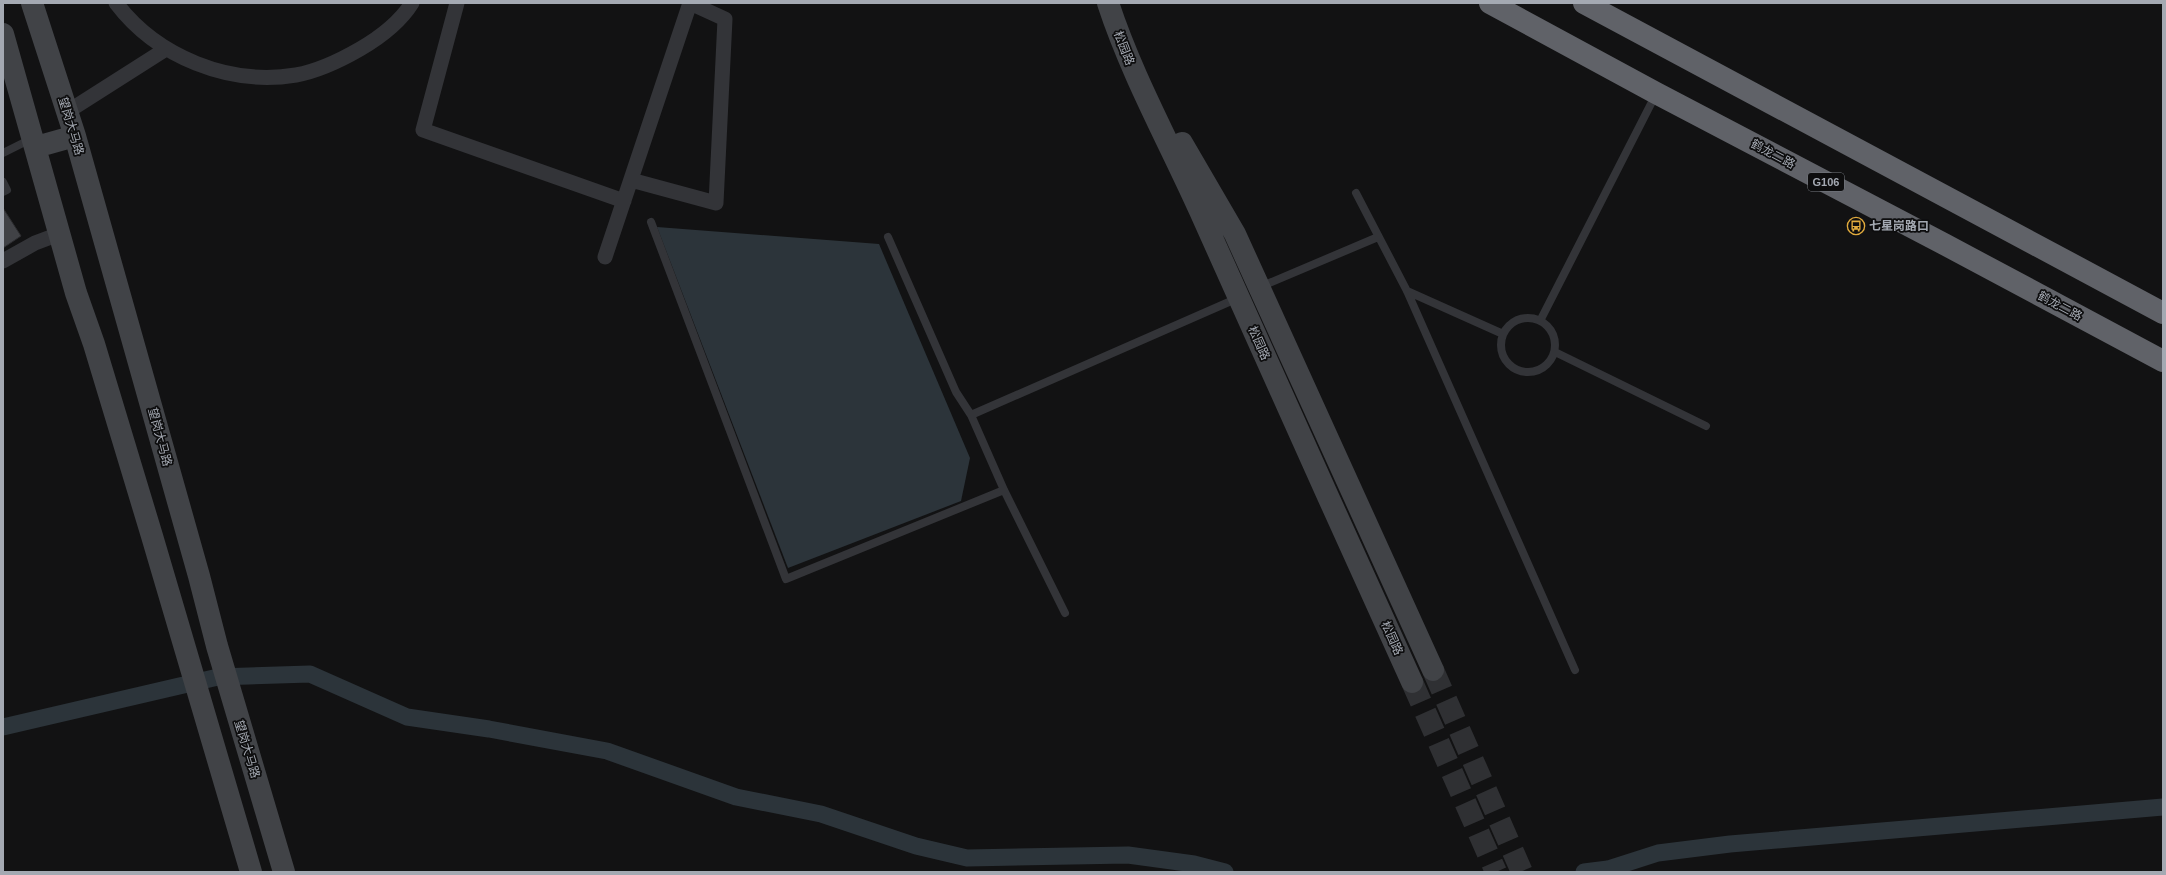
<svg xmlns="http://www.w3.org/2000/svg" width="2166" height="875" viewBox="0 0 2166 875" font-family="Helvetica,'Noto Sans SC',sans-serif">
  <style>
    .water { fill: #2c343a }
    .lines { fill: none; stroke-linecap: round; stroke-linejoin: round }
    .canal { stroke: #2c343a; stroke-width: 17 }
    .building { fill: #414246; stroke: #2c2c2f }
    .secondary-tunnel { stroke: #2f3033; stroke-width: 22; stroke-dasharray: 22 11; stroke-linecap: butt }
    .lane { stroke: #333438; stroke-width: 8 }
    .street { stroke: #333438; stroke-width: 15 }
    .secondary { stroke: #414347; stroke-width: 22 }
    .highway { stroke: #606268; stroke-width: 22 }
    .labels { text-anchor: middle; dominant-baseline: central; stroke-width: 3.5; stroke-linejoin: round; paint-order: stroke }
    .shield { fill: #0d0d0e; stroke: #777a81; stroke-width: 1 }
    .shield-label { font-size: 11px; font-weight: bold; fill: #a4a9b2 }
    .street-label { font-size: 12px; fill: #a4a9b2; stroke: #0d0d0e }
    .poi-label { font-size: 12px; font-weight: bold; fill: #a4a9b2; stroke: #0d0d0e; text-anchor: start }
  </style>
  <rect width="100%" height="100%" fill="#121213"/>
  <path class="water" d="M657 227 879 244 970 458 961 501 788 568Z"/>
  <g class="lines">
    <path class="canal" d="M3 727 218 677 310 674 407 717 489 729 607 751 736 797 821 814 916 846 967 858 1128 855 1194 864 1225 872
      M1584 872 1608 869 1658 853 1730 844 2163 807"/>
  </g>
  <path class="building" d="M3 208 21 236 3 248Z"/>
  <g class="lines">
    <path class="secondary-tunnel" d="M1433 670 1522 872
      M1412 682 1496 872"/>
    <path class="lane" d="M3 153 31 139
      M3 182 7 190 3 192
      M1356 193 1407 291 1575 670
      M651 222 786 579 1004 490
      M888 237 956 392 971 415 1004 490 1065 613
      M1260 287 1378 237
      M1407 291 1503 334
      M1501 345a27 27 0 1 1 54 0a27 27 0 1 1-54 0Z
      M1540 321 1656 94
      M1555 352 1706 426
      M971 415 1238 298"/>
    <path class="street" d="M116 3C157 57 229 86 296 75 318 71 341 60 360 49 379 38 400 22 412 3
      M457 3 423 130 624 201
      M67 112 166 49
      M631 180 716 203 725 19 690 3
      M605 257 690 3
      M3 261 35 243 59 234"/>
    <path class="secondary" d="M32 3 75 136 199 576 217 646 284 872
      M1108 3C1132 76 1169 142 1200 211 1270 369 1341 525 1412 682
      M3 34 76 293 94 344 152 536 251 872
      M1182 143 1235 234 1433 670
      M36 147 75 136"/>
    <path class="highway" d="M1490 3 1656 93 1944 244 2163 361
      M1584 3 2163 313"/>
  </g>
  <defs>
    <symbol id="bus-ring" viewBox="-11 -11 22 22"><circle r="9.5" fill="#0d0d0e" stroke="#e0aa3d" stroke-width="1.5"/><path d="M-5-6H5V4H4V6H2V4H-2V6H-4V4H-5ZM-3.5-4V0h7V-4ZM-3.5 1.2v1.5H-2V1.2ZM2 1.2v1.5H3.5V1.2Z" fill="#e0aa3d"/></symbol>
  </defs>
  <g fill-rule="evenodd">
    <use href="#bus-ring" x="1846" y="216" width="20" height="20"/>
  </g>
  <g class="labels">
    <rect class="shield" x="1808" y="173" width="36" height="18" rx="3"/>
    <g class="shield-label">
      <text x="1826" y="182">G106</text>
    </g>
    <g class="street-label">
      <text transform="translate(1124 48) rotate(69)">松园路</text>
      <text transform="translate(71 126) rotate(73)">望岗大马路</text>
      <text transform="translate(1773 154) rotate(28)">鹤龙二路</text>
      <text transform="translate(2060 306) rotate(28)">鹤龙二路</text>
      <text transform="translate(1259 343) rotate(66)">松园路</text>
      <text transform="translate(160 437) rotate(75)">望岗大马路</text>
      <text transform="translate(1392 638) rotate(66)">松园路</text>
      <text transform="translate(247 749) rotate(73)">望岗大马路</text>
    </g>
    <g class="poi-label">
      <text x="1869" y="226">七星岗路口</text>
    </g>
  </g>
  <rect width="2166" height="875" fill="none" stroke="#a4a9b2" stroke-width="8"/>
</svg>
